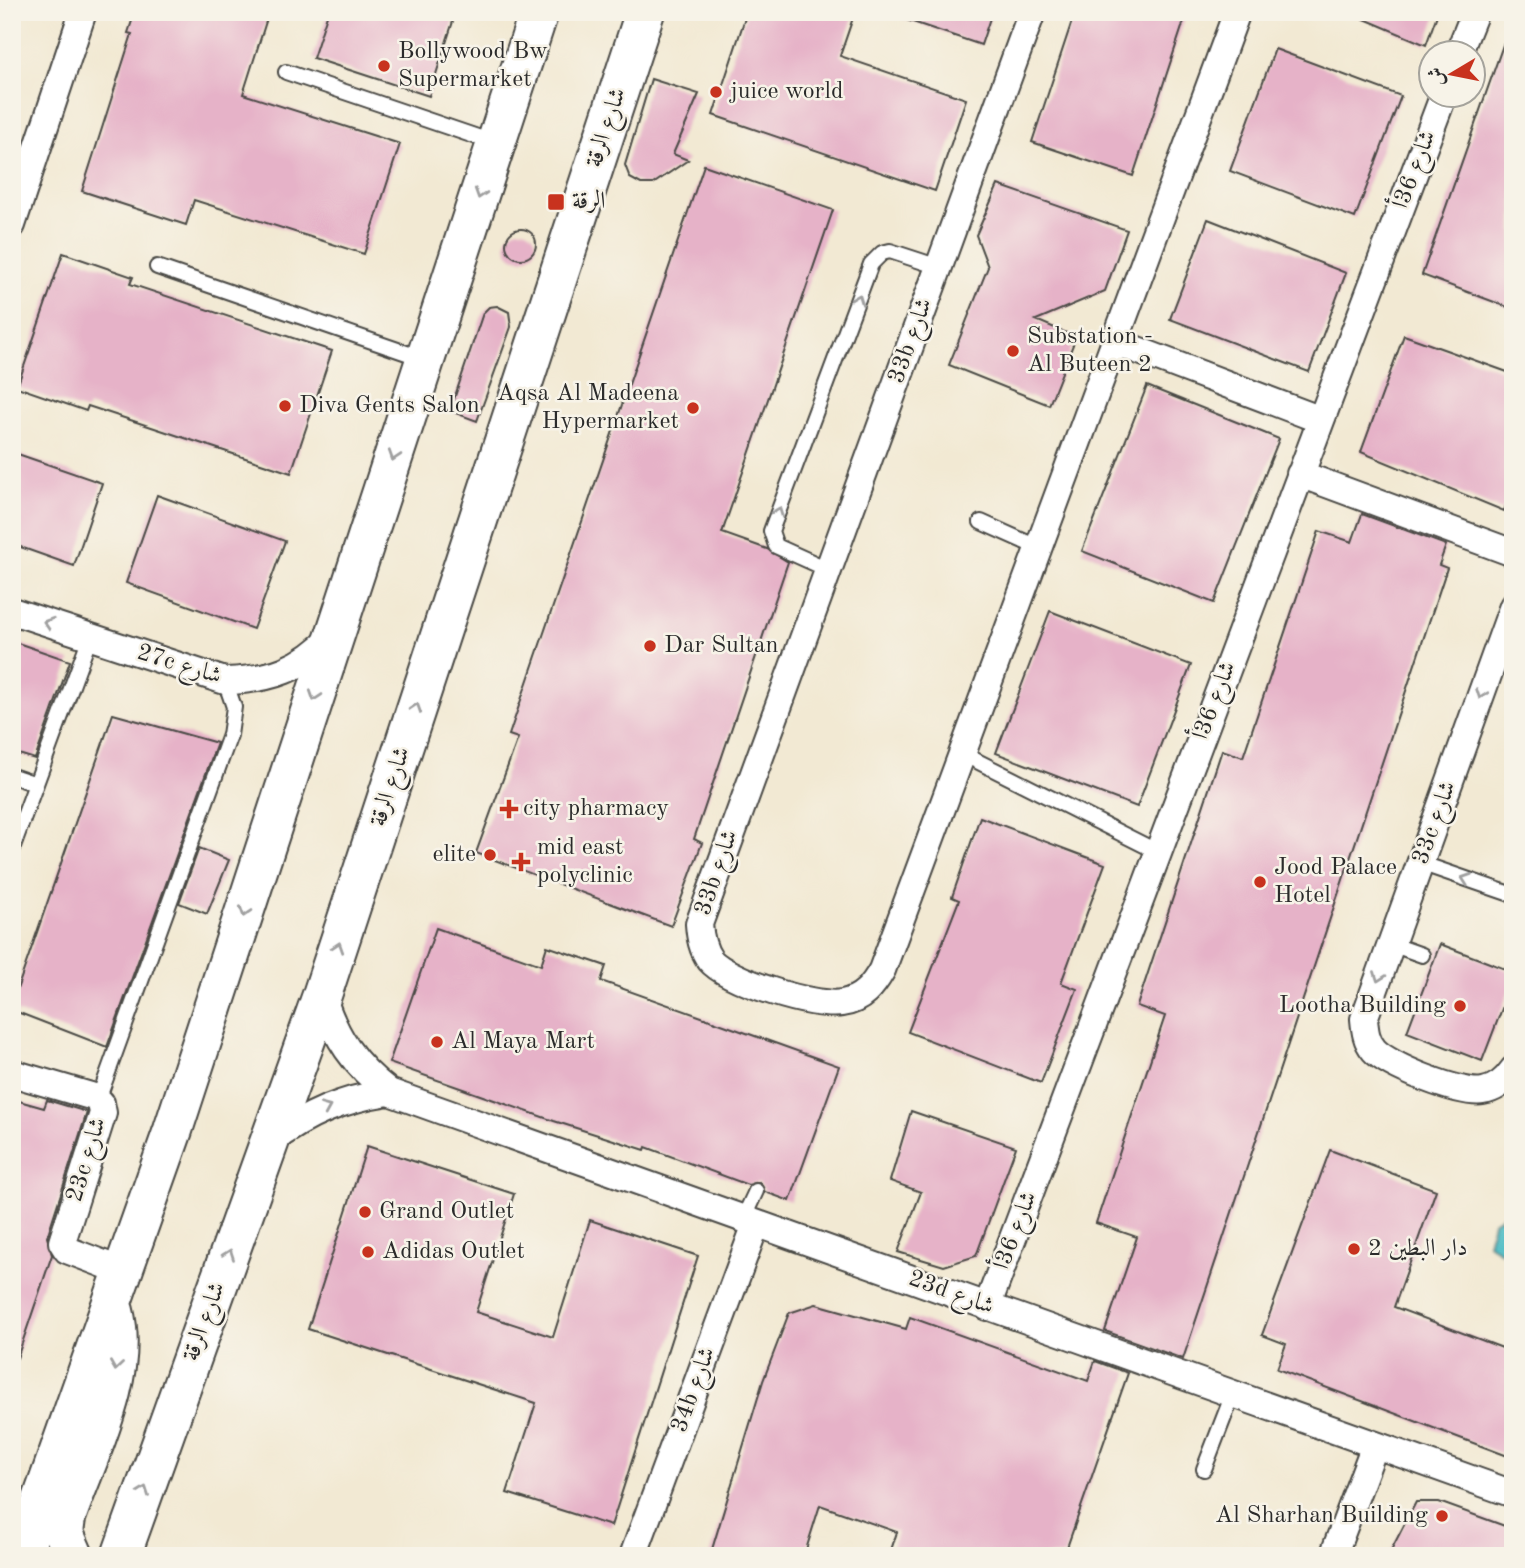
<svg xmlns="http://www.w3.org/2000/svg" width="1525" height="1568" viewBox="0 0 1525 1568" font-family="'Old Standard TT',Amiri,serif">
  <style>
    .water { fill: #4dbcc5; stroke: #3c7478; stroke-width: 2 }
    .building { fill: #e6b2c8 }
    .lines { fill: none; stroke-linecap: round; stroke-linejoin: round }
    .lane-casing { stroke: #494844; stroke-width: 18 }
    .street-casing { stroke: #494844; stroke-width: 30 }
    .secondary-casing { stroke: #494844; stroke-width: 42 }
    .lane { stroke: #fff; stroke-width: 14 }
    .street { stroke: #fff; stroke-width: 26 }
    .secondary { stroke: #fff; stroke-width: 38 }
    .oneway { stroke: #a0a0a0 }
    .poi-dot { fill: #c8321e; stroke: #f7f3e8; stroke-width: 2.5 }
    .labels { text-anchor: middle; dominant-baseline: central; stroke-width: 5; stroke-linejoin: round; paint-order: stroke }
    .poi-label { font-size: 24px; fill: #2b2b2b; stroke: #f7f3e8; text-anchor: start }
    .street-label { font-size: 24px; fill: #2b2b2b; stroke: #f7f3e8 }
  </style>
  <rect width="100%" height="100%" fill="#f7f3e8"/>
  <filter id="ink" filterUnits="userSpaceOnUse"><feTurbulence type="fractalNoise" baseFrequency=".0143" numOctaves="2"/><feDisplacementMap in="SourceGraphic" scale="14" xChannelSelector="R" yChannelSelector="G"/><feConvolveMatrix kernelMatrix="1 2 1 2 8 2 1 2 1" color-interpolation-filters="sRGB"/></filter>
  <filter id="wash" filterUnits="userSpaceOnUse"><feTurbulence type="fractalNoise" baseFrequency=".00686" numOctaves="4" result="noise"/><feDisplacementMap in="SourceGraphic" scale="28" xChannelSelector="R" yChannelSelector="G"/><feGaussianBlur stdDeviation="1.57" result="paint"/><feColorMatrix in="noise" values="0 0 0 0 0 0 0 0 0 0 0 0 0 0 0 0 0 1.4 0 .05"/><feComposite in="paint" operator="in"/></filter>
  <g filter="url(#wash)">
    <rect width="100%" height="100%" fill="#f2e9d3"/>
    <path class="water" d="M1513 1180V1256L1502 1253 1488 1243 1493 1222 1510 1211 1505 1191Z"/>
    <g id="blocks">
      <path class="building" d="M135 12H269L243 94 400 144 364 254 194 200 186 225 82 191 132 34 128 33Z
        M328 12H456L429 96 313 58Z
        M747 12H855L840 56 966 99 935 191 713 115Z
        M899 12H992L981 45 898 17Z
        M1075 12H1187L1133 176 1032 142Z
        M1348 12H1438L1426 45Z
        M1509 28 1513 29V309L1422 275Z
        M1275 49 1401 96 1355 218 1230 171Z
        M651 79 699 94 673 154 688 160 653 184H641L630 178 625 165Z
        M704 165 833 210 722 533 767 549 788 562 694 839 702 843 671 926 476 853 518 738 509 735Z
        M998 185 1127 230 1105 291 1036 320 1076 337 1049 405 949 365 988 267 976 235Z
        M1208 219 1346 273 1309 372 1170 319Z
        M506 244a15 15 0 1 1 30 0a15 15 0 1 1-30 0Z
        M63 253 133 277 130 284 332 351 291 473 88 406 86 411 17 387Z
        M497 306 509 312 511 327 477 421 450 411 483 313 489 307Z
        M1404 335 1513 374V487L1504 511 1361 452Z
        M1147 386 1279 439 1214 603 1082 551Z
        M12 452 102 483 74 566 12 544Z
        M157 495 285 541 253 629 126 583Z
        M1362 514 1446 545 1439 565 1447 568 1183 1359 1105 1331 1137 1237 1096 1223 1165 1016 1137 1006 1222 750 1243 757 1319 531 1352 542Z
        M1050 611 1191 665 1137 807 996 753Z
        M12 641 70 661 35 759 12 752Z
        M113 714 217 743 107 1047 12 1010V1004Z
        M980 817 1105 864 1061 983 1077 989 1041 1083 908 1032 959 900 952 897Z
        M199 848 229 860 207 914 179 903Z
        M436 928 541 965 547 946 606 966 601 981 839 1066 790 1201 765 1192 759 1182 748 1185 646 1147 645 1150 554 1121 389 1063Z
        M1440 944 1513 972V980L1482 1061 1407 1032Z
        M12 1099 44 1108 47 1100 87 1112 47 1237 52 1255 17 1358 12 1357Z
        M911 1111 1016 1147 976 1256 944 1266 898 1252 921 1192 890 1181Z
        M367 1146 514 1194 476 1312 553 1337 590 1220 698 1256 611 1526 507 1493 536 1403 308 1329Z
        M1330 1150 1436 1190 1394 1307 1513 1352V1458L1277 1369 1286 1344 1262 1335Z
        M816 1304 906 1329 910 1317 1088 1381 1095 1361 1128 1373 1064 1556H889L897 1532 820 1505 804 1556H710L763 1381 789 1313Z
        M1416 1502H1439L1513 1529V1556H1388Z"/>
    </g>
  </g>
  <g filter="url(#ink)">
    <use href="#blocks" fill-opacity="0" stroke="#494844" stroke-width="2"/>
    <g class="lines">
      <defs>
        <path id="lane" d="M286 72 495 143
          M157 267 424 359
          M981 522 1039 548
          M827 569 776 546 771 531 774 523 871 264 882 253 890 251 939 267
          M963 754 1158 852
          M12 776 36 784
          M12 849 90 637
          M1420 863 1513 895
          M1391 944 1422 955
          M98 1100 230 735 234 707 225 681
          M743 1219 756 1191
          M1204 1469 1233 1394"/>
        <path id="street" d="M1032 12 699 924C700 937 702 949 710 960 728 981 815 1008 842 1003 862 1000 873 986 882 970L1237 12
          M1459 52 1475 12
          M12 225 83 12
          M1116 342 1321 420
          M1300 474 1513 553
          M1513 606 1364 1019C1365 1030 1366 1041 1374 1050 1388 1066 1461 1095 1483 1091 1496 1089 1506 1080 1513 1070
          M12 611 225 681C270 680 302 669 333 636
          M322 995C335 1037 354 1065 389 1092L1513 1494
          M12 1073 94 1097 101 1103 103 1113 62 1242 67 1250 122 1271
          M270 1142C307 1114 343 1099 389 1092
          M987 1307 1444 94
          M633 1556 756 1224
          M1333 1556 1375 1445"/>
        <path id="secondary" d="M22 1556 173 1130 539 12
          M74 1556 64 1533 66 1518C87 1457 131 1376 114 1311
          M121 1556 322 995 645 12"/>
      </defs>
      <use href="#lane" class="lane-casing"/>
      <use href="#street" class="street-casing"/>
      <use href="#secondary" class="secondary-casing"/>
      <use href="#lane" class="lane"/>
      <use href="#street" class="street"/>
      <use href="#secondary" class="secondary"/>
    </g>
    <defs><path id="oneway-chevron" d="M-2-3.5L2.5 0L-2 3.5" fill="none" stroke-width="1.6" stroke-linecap="round" stroke-linejoin="round" transform="scale(1.75)"/></defs>
    <g class="oneway">
      <use href="#oneway-chevron" transform="translate(480 194) rotate(108)"/>
      <use href="#oneway-chevron" transform="translate(858 299) rotate(-69)"/>
      <use href="#oneway-chevron" transform="translate(394 456) rotate(108)"/>
      <use href="#oneway-chevron" transform="translate(778 512) rotate(-69)"/>
      <use href="#oneway-chevron" transform="translate(48 623) rotate(-162)"/>
      <use href="#oneway-chevron" transform="translate(1481 694) rotate(110)"/>
      <use href="#oneway-chevron" transform="translate(315 696) rotate(108)"/>
      <use href="#oneway-chevron" transform="translate(416 708) rotate(-72)"/>
      <use href="#oneway-chevron" transform="translate(1466 879) rotate(-161)"/>
      <use href="#oneway-chevron" transform="translate(245 912) rotate(108)"/>
      <use href="#oneway-chevron" transform="translate(338 947) rotate(-72)"/>
      <use href="#oneway-chevron" transform="translate(1379 977) rotate(110)"/>
      <use href="#oneway-chevron" transform="translate(326 1108) rotate(-23)"/>
      <use href="#oneway-chevron" transform="translate(229 1254) rotate(-70)"/>
      <use href="#oneway-chevron" transform="translate(116 1366) rotate(98)"/>
      <use href="#oneway-chevron" transform="translate(144 1491) rotate(-70)"/>
    </g>
  </g>
  <g class="poi-dot">
    <circle cx="384" cy="66" r="7"/>
    <circle cx="716" cy="92" r="7"/>
    <rect x="547" y="193" width="18" height="18" rx="3.5"/>
    <circle cx="1013" cy="351" r="7"/>
    <circle cx="285" cy="406" r="7"/>
    <circle cx="693" cy="408" r="7"/>
    <circle cx="650" cy="646" r="7"/>
    <path d="M505.5 798.5h7v7h7v7h-7v7h-7v-7h-7v-7h7z"/>
    <circle cx="490" cy="855" r="7"/>
    <path d="M517.5 851.5h7v7h7v7h-7v7h-7v-7h-7v-7h7z"/>
    <circle cx="1260" cy="882" r="7"/>
    <circle cx="1460" cy="1006" r="7"/>
    <circle cx="437" cy="1042" r="7"/>
    <circle cx="365" cy="1212" r="7"/>
    <circle cx="1354" cy="1249" r="7"/>
    <circle cx="368" cy="1252" r="7"/>
    <circle cx="1442" cy="1516" r="7"/>
  </g>
  <g class="labels">
    <g class="poi-label">
      <text x="398" y="52">Bollywood Bw<tspan x="398" dy="28">Supermarket</tspan></text>
      <text x="730" y="92">juice world</text>
      <text x="572" y="202">الرقة</text>
      <text x="1027" y="337">Substation -<tspan x="1027" dy="28">Al Buteen 2</tspan></text>
      <text x="679" y="394" text-anchor="end">Aqsa Al Madeena<tspan x="679" dy="28">Hypermarket</tspan></text>
      <text x="299" y="406">Diva Gents Salon</text>
      <text x="664" y="646">Dar Sultan</text>
      <text x="523" y="809">city pharmacy</text>
      <text x="537" y="848">mid east<tspan x="537" dy="28">polyclinic</tspan></text>
      <text x="476" y="855" text-anchor="end">elite</text>
      <text x="1274" y="868">Jood Palace<tspan x="1274" dy="28">Hotel</tspan></text>
      <text x="1446" y="1006" text-anchor="end">Lootha Building</text>
      <text x="451" y="1042">Al Maya Mart</text>
      <text x="379" y="1212">Grand Outlet</text>
      <text x="1368" y="1249">دار البطين 2</text>
      <text x="382" y="1252">Adidas Outlet</text>
      <text x="1428" y="1516" text-anchor="end">Al Sharhan Building</text>
    </g>
    <g class="street-label">
      <text transform="translate(607 128) rotate(-72)">شارع الرقة</text>
      <text transform="translate(1415 170) rotate(-69)">شارع 36أ</text>
      <text transform="translate(911 341) rotate(-70)">33b شارع</text>
      <text transform="translate(179 665) rotate(17)">27c شارع</text>
      <text transform="translate(1215 701) rotate(-69)">شارع 36أ</text>
      <text transform="translate(391 787) rotate(-72)">شارع الرقة</text>
      <text transform="translate(1435 823) rotate(-70)">33c شارع</text>
      <text transform="translate(717 873) rotate(-71)">33b شارع</text>
      <text transform="translate(87 1160) rotate(-73)">23c شارع</text>
      <text transform="translate(1016 1231) rotate(-69)">شارع 36أ</text>
      <text transform="translate(951 1293) rotate(20)">23d شارع</text>
      <text transform="translate(205 1322) rotate(-70)">شارع الرقة</text>
      <text transform="translate(694 1390) rotate(-70)">34b شارع</text>
    </g>
  </g>
  <rect width="1525" height="1568" fill="none" stroke="#f7f3e8" stroke-width="42"/>
  <g transform="translate(1452 74) rotate(260)"><circle r="33" fill="#f7f3e8" stroke="#a5a39c" stroke-width="2"/>
  <path d="M0-5L12 26L0 18L-12 26Z" fill="#c8321e"/>
  <text y="-10" font-size="19" font-weight="bold" text-anchor="middle" fill="#2b2b2b">ش</text>
  </g>
</svg>
